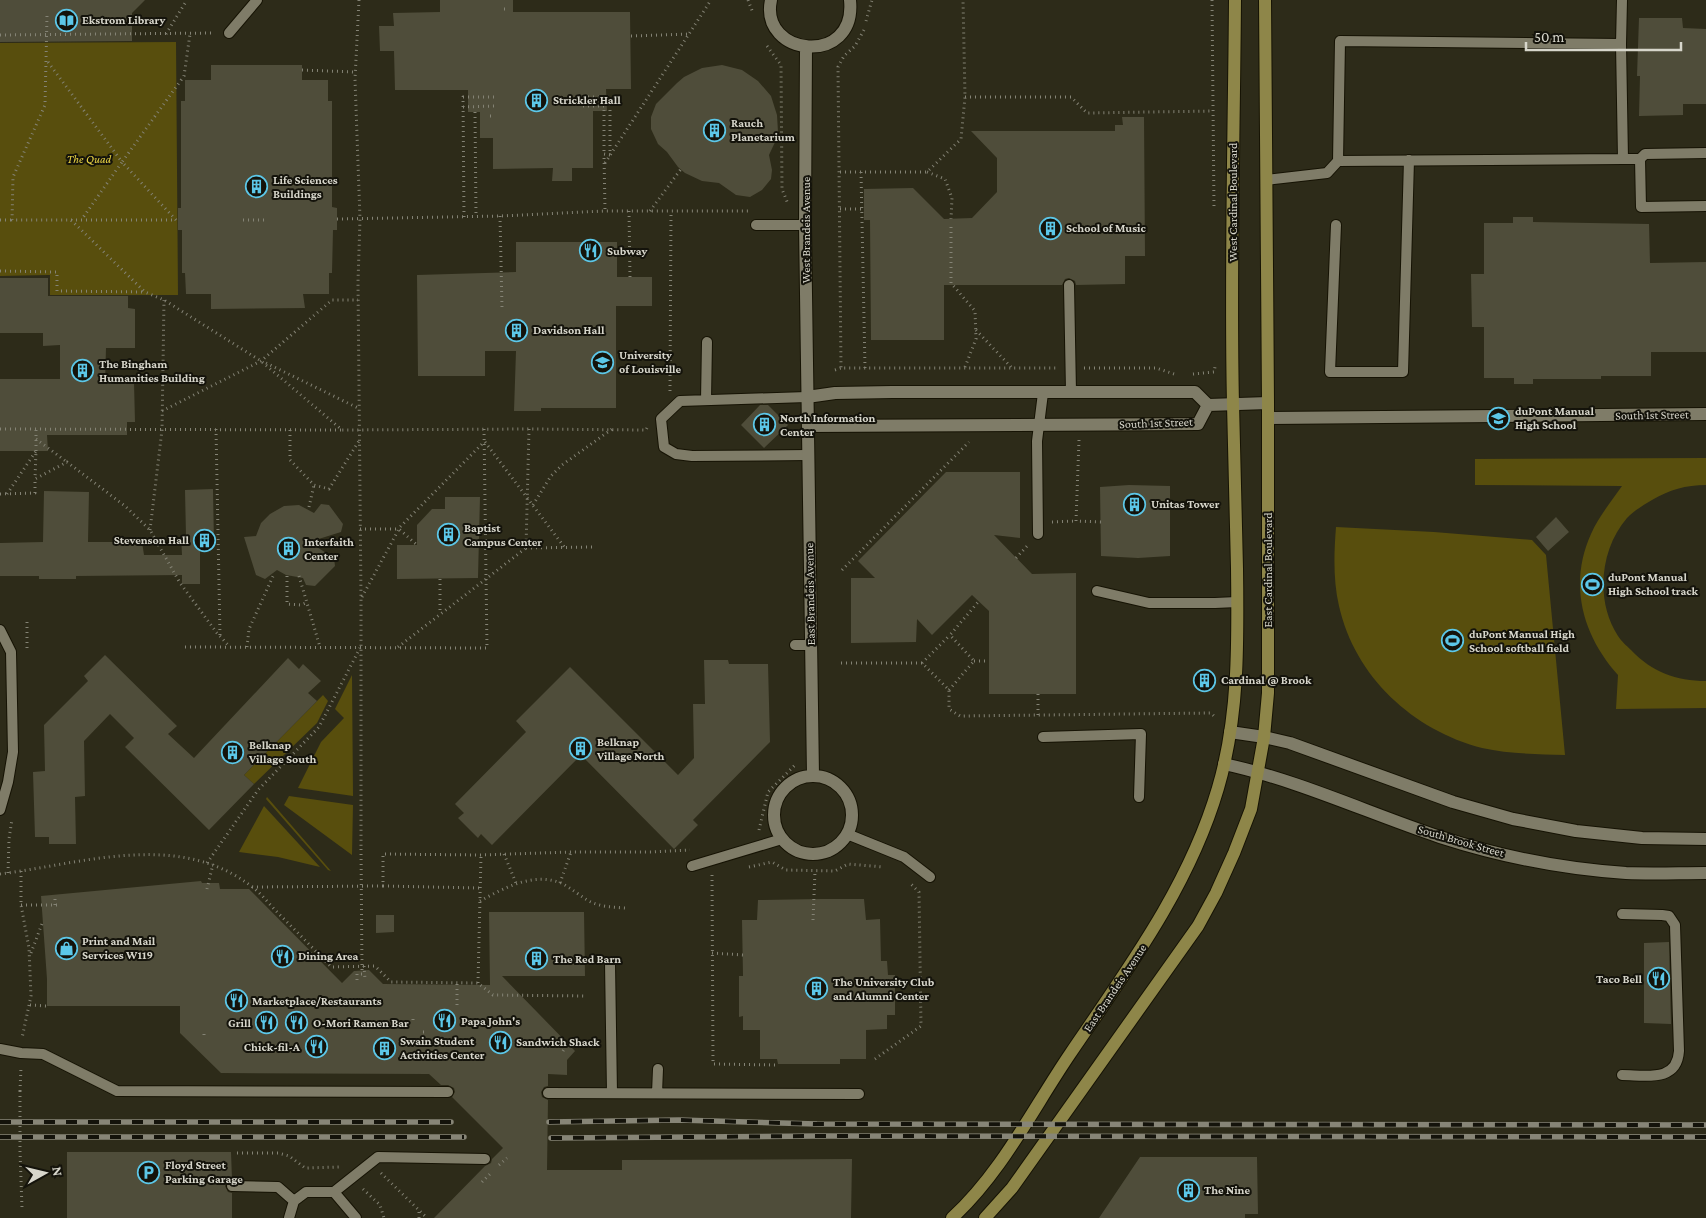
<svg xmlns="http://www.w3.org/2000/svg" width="1706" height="1218" viewBox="0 0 1706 1218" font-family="'Crimson Pro',serif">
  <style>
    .green { fill: #584e0d }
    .building { fill: #4f4d3a }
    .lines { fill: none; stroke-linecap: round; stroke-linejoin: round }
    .service-casing { stroke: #161304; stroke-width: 12 }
    .minor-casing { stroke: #161304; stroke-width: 14 }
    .tertiary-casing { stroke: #161304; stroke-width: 14 }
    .secondary-casing { stroke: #161304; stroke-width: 14 }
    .path { stroke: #848375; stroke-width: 3; stroke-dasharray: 1 4; stroke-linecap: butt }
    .service { stroke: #7f7c68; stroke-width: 10 }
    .minor { stroke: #7f7c68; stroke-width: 12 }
    .tertiary { stroke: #7f7c68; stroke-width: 12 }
    .secondary { stroke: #8e8649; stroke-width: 12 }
    .rail-casing { stroke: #878577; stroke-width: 5.5 }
    .rail { stroke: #14130b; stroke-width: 4; stroke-dasharray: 11; stroke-linecap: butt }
    .path-bridge { stroke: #848375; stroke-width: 3; stroke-dasharray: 1 4; stroke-linecap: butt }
    .labels { text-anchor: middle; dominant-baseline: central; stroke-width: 4; stroke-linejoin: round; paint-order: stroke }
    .poi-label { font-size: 12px; font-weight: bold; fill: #d7d6cb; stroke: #14130b; text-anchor: start }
    .park-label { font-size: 12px; font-style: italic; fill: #e9d344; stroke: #14130b }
    .street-label { font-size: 12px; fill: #d7d6cb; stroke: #14130b }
  </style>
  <rect width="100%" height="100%" fill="#2d2b19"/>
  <path class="green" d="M176 42 178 295H50V275L0 276V43Z
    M1706 458V485C1686 485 1669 490 1652 500 1643 505 1634 511 1627 518 1600 549 1595 601 1618 636 1621 641 1627 646 1631 650 1652 672 1676 681 1706 681V708L1616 709 1618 675C1583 636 1568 585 1591 534 1599 516 1611 502 1622 486L1475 485V459Z
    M1336 527 1434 532 1532 540 1546 555 1565 755C1538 754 1509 754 1482 748 1413 730 1355 677 1339 606 1333 580 1334 553 1336 527Z
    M352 675 353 796 298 788 321 742 344 718 335 709Z
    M323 695 328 701 317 723 254 784 244 775Z
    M289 796 353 805 352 855 284 805Z
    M267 797 331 871 328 870 266 799Z
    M264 806 320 867 278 857 239 852Z"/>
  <path class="building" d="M0 0H145L132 13V41L0 42Z
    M440 0H513V12H630L631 89H606L607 111H593V168H572V181H552L553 168 493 169V138H480V112H468V90H395L394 51H380L379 26H394L393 13 440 12Z
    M1639 18H1682L1683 28 1706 29V104H1683V115L1639 116 1640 76H1637Z
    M211 65H302V80H328V101H332V207L337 208V230H333L332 273H329V294H303L305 308 211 309V294H186L185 273H182V230H178V208H181V101H185V80H211Z
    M722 65 742 70 758 81 771 96 777 115 778 132 776 140 769 155 772 170 771 179 762 190 750 197 736 195 719 183 702 181 685 173 678 167 667 152 658 144 651 129V117L656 104 677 83 684 77 702 68Z
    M1122 117H1144L1145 256H1125V284L1076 285 1075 281 1069 278 1065 279 1062 285H944V340H871L870 220H864V189L913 188 944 219 972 218 997 192V158L971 131H1115V125H1123Z
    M1513 217H1533V222L1649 224 1650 263 1706 262V352H1651V376H1601V379H1533V384H1514V378H1484V327H1472L1471 274H1484V223H1513Z
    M516 242H617V277H652V306H616V408H541V411H514L516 351H485V376H418L417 275 516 272Z
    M0 278H48V296H128V308L135 309V348H106L105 382H134L135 422H127V435H47L48 451H0V379H60V345L43 346V333H0Z
    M760 405H768L788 425 764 448 741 425Z
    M946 472H1020V538L994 535 1032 574 1076 573V694H989V611L972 595 932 635 917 619 916 642 851 643V578H875L858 561Z
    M1129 485 1170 486V556L1138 558 1101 556 1100 487Z
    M213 489 214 544 200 545V584H182V575L76 576V579H39V576H0V543L43 542 44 491 89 492 88 542H142L144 555H182L181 536H186L185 490Z
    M445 497H480L478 578 397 579V545H417V525L432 509H445Z
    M321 504 329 505 343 524 341 532 309 542 334 558 335 566 315 586 306 585 303 578 286 575 277 570 265 579 256 575 244 537 256 536 261 523 270 514 284 506 299 505 314 513Z
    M1556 517 1569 532 1548 551 1536 537Z
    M105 655 177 726 168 734 194 758 288 658 299 669 303 664 321 681 308 693 317 701 244 775 254 784 209 830 125 747 134 738 110 714 84 741 85 796 75 797 76 844H49V837H35L33 772 45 771 44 725 88 681 84 676Z
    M704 660H728L729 664H768L770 742 693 820 698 825 674 849 581 755 492 845 481 834 478 838 458 818 464 813 455 804 526 732 516 721 570 667 678 775 694 758 693 704H705Z
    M201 881 202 883H219L220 889H249L342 983 354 971 369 970 383 984 490 985 489 912H584L585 976H502L575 1051 567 1060V1075L548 1074V1086L544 1087 541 1092 542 1097 548 1100 547 1170H622V1160L852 1159 851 1218H434L485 1166 491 1163 492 1159 503 1148 452 1097 455 1092 454 1088 448 1085H441L429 1074 221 1073 180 1033V1006H47V979L41 896Z
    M820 899H864L866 920 880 919 881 961H887L888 975H895V1015H887V1029L866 1030V1059H840V1064H778L777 1059H760V1030H743V1016L739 1017V976H743L742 920H757L758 900Z
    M376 915H394V932L376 933Z
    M1669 942 1671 1024 1644 1023V943Z
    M67 1152H231L232 1179 226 1182 225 1186 228 1192 232 1193V1218H67Z
    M1140 1157H1257L1258 1214H1245V1218H1099Z"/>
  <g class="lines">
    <defs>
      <path id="service" d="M229 33 257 0
        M1623 159H1640L1641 207 1706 206
        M1640 159 1645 154 1706 153
        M1338 161 1623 159 1621 44
        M1266 180 1327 173 1338 161 1340 41 1621 44 1622 0
        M756 225H805
        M1336 225 1330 372H1403L1409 160
        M1069 285 1071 392
        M807 397 680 401 661 419 664 447 676 454 692 456 808 455
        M706 400 707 342
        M1038 534 1037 441 1043 393
        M1097 591 1149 603H1215L1237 602
        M0 630 11 652 13 752 8 782 0 810
        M795 645H811
        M1043 737 1141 734 1139 797
        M847 834 904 857 930 877
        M692 866 782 839
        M610 963 612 1093
        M0 1049 21 1053 43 1054 117 1091 448 1092
        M1622 1075C1645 1075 1677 1083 1679 1051L1675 925 1669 916 1662 915 1622 914
        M548 1093 859 1094
        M657 1093 658 1069
        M232 1186 278 1187 294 1201
        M334 1192 378 1157 485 1159
        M289 1218 294 1201 306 1192H334L356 1218"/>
      <path id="minor" d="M771 0C759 57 857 67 850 0
        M806 47 805 225 813 776
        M807 397 835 393 892 392H1195L1208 405
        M1208 405 1268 403
        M1268 418 1706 414
        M808 426 1198 424 1208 405
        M774 815a39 39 0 1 1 78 0a39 39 0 1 1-78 0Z"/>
      <path id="tertiary" d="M1230 732 1264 737 1290 743 1453 802 1513 819 1576 831 1642 838 1706 839
        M1224 764C1298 780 1368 813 1440 837 1499 856 1564 869 1626 873 1653 874 1679 873 1706 873"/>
      <path id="secondary" d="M952 1218C1002 1172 1032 1110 1070 1054 1127 970 1189 887 1218 788 1239 717 1238 641 1237 568 1236 513 1234 459 1233 404 1230 270 1234 135 1235 0
        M985 1218 1012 1188 1198 926 1216 893 1234 853 1251 809 1264 737 1268 693V403L1265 0"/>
    </defs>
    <use href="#service" class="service-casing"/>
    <use href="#minor" class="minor-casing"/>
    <use href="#tertiary" class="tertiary-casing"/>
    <use href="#secondary" class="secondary-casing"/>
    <path class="path" d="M359 0 355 79 360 219 358 282 361 598V849
      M748 0 753 13
      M1212 0 1214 208
      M504 9H508
      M47 16 45 105 13 177 12 220H71L145 292 164 300 261 361 342 430 529 429 646 430 647 428
      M866 21 872 0
      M864 30 855 46 844 56 838 67 841 368H1058
      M166 34 187 0
      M0 35 215 33
      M631 36 690 34
      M767 46 781 65 782 189 788 204
      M48 62 122 162 82 219
      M302 70 355 72
      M583 97H610V155L604 154 605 211
      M965 97H1071L1087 113 1213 111
      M583 106H604V154
      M463 107 494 106
      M475 112 476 216
      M490 116H493
      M605 163 711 0
      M840 172H927L961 139 965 97 963 0
      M861 172 865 368
      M927 172 945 179 952 198 951 219
      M840 209H862
      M629 211 630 277
      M650 211 681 169
      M500 216 502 308
      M464 217 463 97H494
      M337 219 500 216 605 211H750
      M0 220H12
      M71 220H176
      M176 220 122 162 184 76 190 34
      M243 220H265
      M951 227V283L975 311 976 339 965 367
      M0 271 57 272V291L145 292
      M976 330 1011 367
      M266 363 358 408
      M1084 368H1156L1174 374
      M835 370 841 368
      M1193 374 1214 372 1215 367
      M670 391 671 211
      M162 411 261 361 332 300H358
      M0 429 341 430
      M216 429 220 636
      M290 430V460L314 485 329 489 359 441
      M36 439 67 462
      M1079 440 1076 521 1101 522
      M485 442 565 548
      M36 451V429
      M0 494 35 493V479L67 462 125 506 150 530 180 583 217 633 230 647
      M7 494 36 451 35 479
      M533 505 551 476 562 465 612 429
      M309 507 314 485
      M1052 522 1076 521
      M360 529H399L417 545
      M150 530 162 430 164 300
      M526 548 593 547
      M1016 558 1028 545
      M842 570 969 442
      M287 576V604L301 605 308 602
      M299 576 320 647
      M440 579V613
      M362 597 400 527 484 442
      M27 622V650
      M185 647 487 648 484 429
      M247 647 249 629 274 574
      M398 647 526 548 529 429
      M974 661H989
      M841 663H922L949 690V709L960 716 1211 713 1216 718
      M922 663 950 635
      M949 690 974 661 950 635 979 601
      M1038 694V716
      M759 830 768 792 796 764
      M504 854 516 883
      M207 863 258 790 319 727 360 648
      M749 867 772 862 786 870 835 871 848 864 883 867
      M21 871V905L29 948 31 996 22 1038
      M8 873 9 839 12 819
      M0 874C81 864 178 830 251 886 261 893 269 904 278 913 296 931 314 949 331 967L375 966 391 982 478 983 493 995 585 996
      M712 875 713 1064 778 1065
      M560 883 571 852
      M383 886 480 888
      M252 887 383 886V854L481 855 571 852H651L690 850
      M207 889 213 864
      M480 901C504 888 533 872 561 883 571 888 579 895 587 900 599 907 612 907 625 908
      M21 905H58
      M55 905V899H58
      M813 920 815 871
      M31 953 43 921
      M712 953 743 955
      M364 966 365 979
      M357 980V974H365
      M478 983 481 855
      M30 1005 47 1006
      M457 1005V983
      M413 1020V1017
      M423 1032H426
      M204 1035V1031
      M563 1051 565 1048
      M875 1059 921 1026 919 892 910 883
      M20 1091 21 1067
      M237 1153H278L289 1156 305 1168 341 1167
      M499 1165 507 1158
      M381 1173 426 1217
      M482 1182 491 1173
      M363 1189 380 1205 384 1218
      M419 1218V1210"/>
    <use href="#service" class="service"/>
    <use href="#minor" class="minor"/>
    <use href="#tertiary" class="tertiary"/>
    <use href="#secondary" class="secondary"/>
    <defs>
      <path id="rail" d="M0 1122H451
        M549 1122 679 1120 817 1124 1706 1125
        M0 1137H464
        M551 1138 817 1136 1706 1137"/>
    </defs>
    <use href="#rail" class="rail-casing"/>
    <use href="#rail" class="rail"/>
    <path class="path-bridge" d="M361 849 362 970
      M20 1091V1151L22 1208"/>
  </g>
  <defs>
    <symbol id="library-ring" viewBox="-11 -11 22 22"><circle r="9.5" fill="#14130b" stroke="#5cc7e8" stroke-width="1.5"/><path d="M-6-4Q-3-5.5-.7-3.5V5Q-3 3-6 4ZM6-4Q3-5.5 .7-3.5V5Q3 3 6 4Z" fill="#5cc7e8"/></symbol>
    <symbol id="building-ring" viewBox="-11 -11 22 22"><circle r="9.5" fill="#14130b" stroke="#5cc7e8" stroke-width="1.5"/><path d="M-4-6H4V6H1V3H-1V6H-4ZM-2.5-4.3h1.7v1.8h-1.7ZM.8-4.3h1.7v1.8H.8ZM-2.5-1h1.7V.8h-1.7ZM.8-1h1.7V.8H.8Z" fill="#5cc7e8"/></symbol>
    <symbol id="restaurant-ring" viewBox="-11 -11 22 22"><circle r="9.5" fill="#14130b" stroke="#5cc7e8" stroke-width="1.5"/><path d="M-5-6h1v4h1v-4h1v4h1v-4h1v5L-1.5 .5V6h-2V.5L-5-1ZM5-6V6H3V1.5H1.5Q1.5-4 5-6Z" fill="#5cc7e8"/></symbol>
    <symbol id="university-ring" viewBox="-11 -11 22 22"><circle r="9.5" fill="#14130b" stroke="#5cc7e8" stroke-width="1.5"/><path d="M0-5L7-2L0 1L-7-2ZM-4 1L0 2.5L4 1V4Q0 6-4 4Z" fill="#5cc7e8"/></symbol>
    <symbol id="school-ring" viewBox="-11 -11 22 22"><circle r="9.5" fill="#14130b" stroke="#5cc7e8" stroke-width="1.5"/><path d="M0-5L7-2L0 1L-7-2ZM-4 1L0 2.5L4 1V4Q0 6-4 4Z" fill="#5cc7e8"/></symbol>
    <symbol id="stadium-ring" viewBox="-11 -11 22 22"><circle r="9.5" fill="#14130b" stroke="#5cc7e8" stroke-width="1.5"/><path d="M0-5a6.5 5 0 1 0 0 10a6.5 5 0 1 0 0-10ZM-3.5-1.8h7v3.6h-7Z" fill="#5cc7e8"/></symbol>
    <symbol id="shop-ring" viewBox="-11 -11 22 22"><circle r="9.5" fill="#14130b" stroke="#5cc7e8" stroke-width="1.5"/><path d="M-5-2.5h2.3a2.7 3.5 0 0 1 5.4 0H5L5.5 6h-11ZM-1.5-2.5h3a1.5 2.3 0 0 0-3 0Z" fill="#5cc7e8"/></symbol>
    <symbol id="parking-ring" viewBox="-11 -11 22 22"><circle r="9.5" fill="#14130b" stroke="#5cc7e8" stroke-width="1.5"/><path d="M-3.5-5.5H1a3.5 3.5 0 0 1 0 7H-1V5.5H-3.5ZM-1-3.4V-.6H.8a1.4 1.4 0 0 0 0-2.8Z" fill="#5cc7e8"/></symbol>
  </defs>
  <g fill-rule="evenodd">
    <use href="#library-ring" x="54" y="8" width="25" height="25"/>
    <use href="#building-ring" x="524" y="88" width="25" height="25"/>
    <use href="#building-ring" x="702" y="118" width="25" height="25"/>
    <use href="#building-ring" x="244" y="174" width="25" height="25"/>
    <use href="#building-ring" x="1038" y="216" width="25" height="25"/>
    <use href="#restaurant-ring" x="578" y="238" width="25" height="25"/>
    <use href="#building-ring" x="504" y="318" width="25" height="25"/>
    <use href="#university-ring" x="590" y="350" width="25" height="25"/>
    <use href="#building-ring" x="70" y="358" width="25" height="25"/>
    <use href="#school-ring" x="1486" y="406" width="25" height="25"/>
    <use href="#building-ring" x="752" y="412" width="25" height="25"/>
    <use href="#building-ring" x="1122" y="492" width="25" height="25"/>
    <use href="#building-ring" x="436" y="522" width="25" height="25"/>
    <use href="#building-ring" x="192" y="528" width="25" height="25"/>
    <use href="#building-ring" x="276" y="536" width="25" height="25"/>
    <use href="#stadium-ring" x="1580" y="572" width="25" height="25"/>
    <use href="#stadium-ring" x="1440" y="628" width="25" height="25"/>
    <use href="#building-ring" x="1192" y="668" width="25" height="25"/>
    <use href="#building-ring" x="568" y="736" width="25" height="25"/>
    <use href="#building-ring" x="220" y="740" width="25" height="25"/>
    <use href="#shop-ring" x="54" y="936" width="25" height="25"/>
    <use href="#restaurant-ring" x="270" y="944" width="25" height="25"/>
    <use href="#building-ring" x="524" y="946" width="25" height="25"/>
    <use href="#restaurant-ring" x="1646" y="966" width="25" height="25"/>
    <use href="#building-ring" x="804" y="976" width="25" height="25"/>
    <use href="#restaurant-ring" x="224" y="988" width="25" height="25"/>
    <use href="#restaurant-ring" x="432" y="1008" width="25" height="25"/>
    <use href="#restaurant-ring" x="254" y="1010" width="25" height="25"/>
    <use href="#restaurant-ring" x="284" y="1010" width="25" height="25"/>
    <use href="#restaurant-ring" x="488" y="1030" width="25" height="25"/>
    <use href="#restaurant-ring" x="304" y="1034" width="25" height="25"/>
    <use href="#building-ring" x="372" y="1036" width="25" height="25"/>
    <use href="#parking-ring" x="136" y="1160" width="25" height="25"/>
    <use href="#building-ring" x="1176" y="1178" width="25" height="25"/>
  </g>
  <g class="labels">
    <g class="poi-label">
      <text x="82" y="20">Ekstrom Library</text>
      <text x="553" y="100">Strickler Hall</text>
      <text x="731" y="123">Rauch<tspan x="731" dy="14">Planetarium</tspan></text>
      <text x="273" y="180">Life Sciences<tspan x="273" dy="14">Buildings</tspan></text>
      <text x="1066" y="228">School of Music</text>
      <text x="607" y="251">Subway</text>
      <text x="533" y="330">Davidson Hall</text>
      <text x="619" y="355">University<tspan x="619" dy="14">of Louisville</tspan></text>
      <text x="99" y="364">The Bingham<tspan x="99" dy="14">Humanities Building</tspan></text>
      <text x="1515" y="411">duPont Manual<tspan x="1515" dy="14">High School</tspan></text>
      <text x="780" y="418">North Information<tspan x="780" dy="14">Center</tspan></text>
      <text x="1151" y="504">Unitas Tower</text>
      <text x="464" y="528">Baptist<tspan x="464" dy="14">Campus Center</tspan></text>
      <text x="189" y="540" text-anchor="end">Stevenson Hall</text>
      <text x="304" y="542">Interfaith<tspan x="304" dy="14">Center</tspan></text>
      <text x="1608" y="577">duPont Manual<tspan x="1608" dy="14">High School track</tspan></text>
      <text x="1469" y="634">duPont Manual High<tspan x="1469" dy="14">School softball field</tspan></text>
      <text x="1221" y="680">Cardinal @ Brook</text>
      <text x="597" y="742">Belknap<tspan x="597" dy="14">Village North</tspan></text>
      <text x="249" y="745">Belknap<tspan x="249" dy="14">Village South</tspan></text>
      <text x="82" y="941">Print and Mail<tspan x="82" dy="14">Services W119</tspan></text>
      <text x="298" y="956">Dining Area</text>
      <text x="553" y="959">The Red Barn</text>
      <text x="1642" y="979" text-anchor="end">Taco Bell</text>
      <text x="833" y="982">The University Club<tspan x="833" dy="14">and Alumni Center</tspan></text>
      <text x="252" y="1001">Marketplace/Restaurants</text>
      <text x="461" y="1021">Papa John's</text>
      <text x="251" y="1023" text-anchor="end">Grill</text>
      <text x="313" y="1023">O-Mori Ramen Bar</text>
      <text x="400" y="1041">Swain Student<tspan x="400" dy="14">Activities Center</tspan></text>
      <text x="516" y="1042">Sandwich Shack</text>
      <text x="300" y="1047" text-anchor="end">Chick-fil-A</text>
      <text x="165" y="1165">Floyd Street<tspan x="165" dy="14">Parking Garage</tspan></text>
      <text x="1204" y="1190">The Nine</text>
    </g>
    <g class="park-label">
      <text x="89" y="159">The Quad</text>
    </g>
    <g class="street-label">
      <text transform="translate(1233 202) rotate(-90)">West Cardinal Boulevard</text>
      <text transform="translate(806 230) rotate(-90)">West Brandeis Avenue</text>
      <text transform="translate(1652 415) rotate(-1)">South 1st Street</text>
      <text transform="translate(1156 423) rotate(-2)">South 1st Street</text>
      <text transform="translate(1268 570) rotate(-90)">East Cardinal Boulevard</text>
      <text transform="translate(810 594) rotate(-91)">East Brandeis Avenue</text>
      <text transform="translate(1461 841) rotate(16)">South Brook Street</text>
      <text transform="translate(1115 988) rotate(-56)">East Brandeis Avenue</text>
    </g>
  </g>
  <g transform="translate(45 1173) rotate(82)" stroke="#14130b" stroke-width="4" paint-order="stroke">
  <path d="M0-4L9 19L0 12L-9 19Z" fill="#d7d6cb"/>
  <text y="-8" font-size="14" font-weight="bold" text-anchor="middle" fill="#d7d6cb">N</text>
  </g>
  <path d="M1526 42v8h155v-8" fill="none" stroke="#d7d6cb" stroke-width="2.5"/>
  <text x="1534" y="42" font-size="15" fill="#d7d6cb" stroke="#14130b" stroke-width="4" paint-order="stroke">50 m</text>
</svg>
